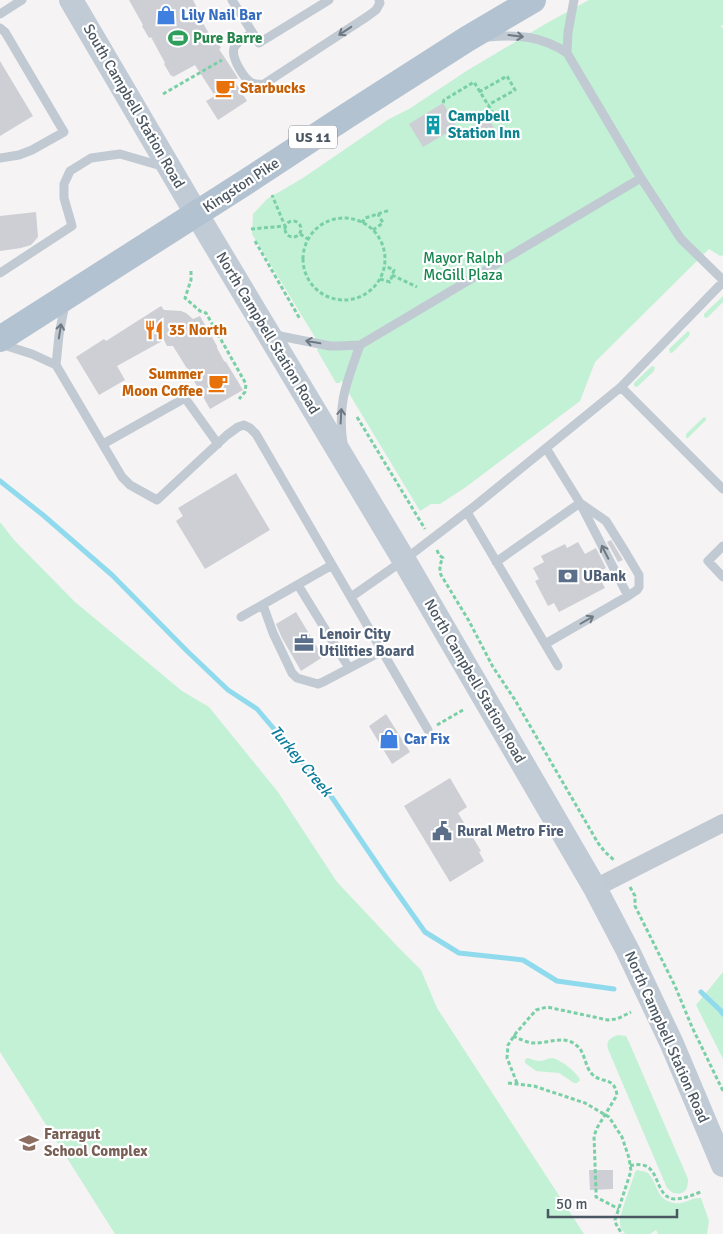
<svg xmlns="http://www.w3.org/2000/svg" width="723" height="1234" viewBox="0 0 723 1234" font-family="Signika,sans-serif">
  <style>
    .green { fill: #c3f1d5 }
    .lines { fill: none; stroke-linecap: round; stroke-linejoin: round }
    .stream { stroke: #90daee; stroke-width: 5 }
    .building { fill: #cdcfd5 }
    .path { stroke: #7ad0a6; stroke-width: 3; stroke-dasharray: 4 2.5; stroke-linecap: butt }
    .service { stroke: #c1cad2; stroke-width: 9 }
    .minor { stroke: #c1cad2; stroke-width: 18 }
    .secondary { stroke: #c1cbd6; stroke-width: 24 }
    .primary { stroke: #b3c2d1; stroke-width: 26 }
    .oneway { stroke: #6e7983 }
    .labels { text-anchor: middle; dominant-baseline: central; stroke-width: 4.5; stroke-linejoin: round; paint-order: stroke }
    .shield { fill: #fff; stroke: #808990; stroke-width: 1 }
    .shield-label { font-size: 14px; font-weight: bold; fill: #4a5661 }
    .shop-label { font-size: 15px; font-weight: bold; fill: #366cbe; stroke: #fff; text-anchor: start }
    .leisure-label { font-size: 15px; font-weight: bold; fill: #27864d; stroke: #fff; text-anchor: start }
    .food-label { font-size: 15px; font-weight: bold; fill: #c56008; stroke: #fff; text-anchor: start }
    .street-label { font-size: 15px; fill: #4a5661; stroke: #fff }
    .culture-label { font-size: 15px; font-weight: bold; fill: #0d838f; stroke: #fff; text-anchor: start }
    .park-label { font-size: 15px; fill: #17864f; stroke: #fff }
    .service-label { font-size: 15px; font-weight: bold; fill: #4e5e75; stroke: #fff; text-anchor: start }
    .education-label { font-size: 15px; font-weight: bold; fill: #785e54; stroke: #fff; text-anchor: start }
    .water-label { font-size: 16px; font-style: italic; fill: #0c7c9b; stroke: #fff }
  </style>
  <rect width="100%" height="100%" fill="#f5f3f3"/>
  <path class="green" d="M589 0H723V25L721 26 723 29V255L720 256 709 249 595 362 580 401 466 487 440 504H431L420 511 341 380 340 383H336L317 350 318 347H321L252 234 253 214 267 199 303 178 389 119 409 109 468 70 547 23Z
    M723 296V302L707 318 704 317V314Z
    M688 331 690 333 689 336 672 353H670L669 349Z
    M652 366 655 367 654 371 637 387 634 386V383Z
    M704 417 706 418V420L688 438H686V434Z
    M0 522 14 540 75 602 182 691 209 707 278 792 337 882 399 948 421 970 437 1008 584 1234H115L0 1052Z
    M723 972V1059L696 1005Z
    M618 1035 626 1036 629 1042 688 1179C688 1190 685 1195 673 1193L667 1188 608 1049C606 1040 610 1038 618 1035Z
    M528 1058C532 1059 536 1061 540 1061 544 1061 548 1058 552 1058 560 1059 578 1073 580 1080L577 1083H574L559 1073 536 1071 525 1063V1059Z
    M637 1170C641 1171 646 1171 649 1174 658 1184 656 1200 674 1203 684 1205 691 1197 701 1198L709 1221 707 1234H658L656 1230 650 1234H625C623 1231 620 1227 620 1223 619 1215 632 1183 635 1172Z"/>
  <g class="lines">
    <path class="stream" d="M0 481 43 515 112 575 187 651 228 690 257 709 331 796 386 877 425 932 459 953 523 960 557 981 614 989
      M701 992 720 1010 723 1014"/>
  </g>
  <path class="building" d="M129 0H193L198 10 196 11 211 37 213 35 221 48 219 49 238 78 234 80 247 101 218 120 206 101 215 96 195 65 173 77 172 75 171 76 164 64 165 63 151 37 149 38 142 26 143 25Z
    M0 61 33 116 0 136Z
    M443 103 457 127 423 147 409 124Z
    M488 118 496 131 482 140 473 126Z
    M36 212 38 237 31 245 21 248 0 251V216Z
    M161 306 164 310 181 311 186 313 193 319 200 316 217 346V348L224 361 226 362 243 390 210 409 194 381V379L187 368 186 367 173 346H167L164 340 117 366 125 380 99 395 76 357 104 339 106 341Z
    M236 473 270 530 205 569 176 521 183 516 178 508Z
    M611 540 623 560 618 562 607 542Z
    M578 542 585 554 596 548 606 568 597 573 605 588 559 612 554 603 548 606 535 581 539 579 533 568 544 562 541 556 565 544 567 548Z
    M296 612 323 657 301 671 282 638 276 624Z
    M386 714 410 752 392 764 369 726Z
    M450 778 467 807 458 813 481 851 479 852 484 861 450 882 404 806Z
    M589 1170H613V1189L590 1190Z"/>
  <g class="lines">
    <path class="path" d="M479 92 507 76 515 90 488 105
      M163 94 222 60
      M443 103 444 100 474 82 493 113
      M303 259a41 41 0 1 1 82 0a41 41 0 1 1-82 0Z
      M285 229a8 8 0 1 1 16 0a8 8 0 1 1-16 0Z
      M362 223 365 218 390 210
      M251 229 285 226 272 195
      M373 230 383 223 378 214
      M300 234 308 239
      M255 241 300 319
      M191 271V280L185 298 200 311 206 313 246 384 245 392 239 399
      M392 275 417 287
      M380 279 390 282 394 270 385 266
      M357 417 425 529
      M437 550 439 555 443 558C440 563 439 569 441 575L469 621 493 667 515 700 598 843 605 852 614 860
      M437 725 463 710
      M630 887 635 896V906L675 986 692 1027 723 1091
      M513 1036C520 1039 527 1043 535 1043 549 1043 564 1035 576 1045 586 1052 584 1067 593 1075 603 1084 614 1076 617 1095L597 1128 594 1136 596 1191V1197L619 1209
      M508 1083 534 1086 585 1103 609 1117 622 1137 629 1158 631 1171 615 1220 616 1224 622 1234
      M517 1083 507 1058 508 1045 516 1033 536 1010 547 1007 608 1020 617 1019 631 1012
      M630 1166C634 1165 638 1164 642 1165 660 1167 655 1198 675 1199 684 1199 692 1195 701 1192"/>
    <path class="service" d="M232 0 259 43 329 0
      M0 14 22 0
      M0 28 5 32 64 132 32 150 19 155 0 158
      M252 33C246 37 237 41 234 48 231 58 244 79 252 83 257 85 260 84 264 84L368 16 376 10 380 3 379 0
      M488 37C517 34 542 36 567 53L641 178 681 239 723 280
      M567 53 568 32 574 0
      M0 273 72 226 64 198V184L70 171 91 158 120 154 165 167
      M65 304 59 335 56 365 122 477 130 485 157 500 227 435 238 427 244 425 250 428 256 434 428 730
      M274 334 285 337 330 346H339L360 345 641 178
      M1 344 32 354 56 365
      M621 387 723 282
      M103 444 185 398 218 444
      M343 444C337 403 347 382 360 345
      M546 448 580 503 628 596
      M467 512 558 666
      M723 546 708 561 723 577
      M496 562 580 503
      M298 585 349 668
      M351 597 404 560 476 505 621 387 723 489
      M263 605 273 633 292 673 297 678 318 684 323 682 382 651
      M241 617 332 565
      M545 644 628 596 637 590 639 587V575L626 553 606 521 580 503"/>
    <path class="minor" d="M595 888 723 823"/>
    <path class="secondary" d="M71 0 196 213 404 560 595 888 628 951 672 1044 723 1165"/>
    <path class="primary" d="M0 339 246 182 345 117 467 39 533 0"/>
  </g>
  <defs><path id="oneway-shaft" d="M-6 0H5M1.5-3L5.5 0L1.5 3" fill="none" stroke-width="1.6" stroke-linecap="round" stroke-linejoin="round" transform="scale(1.25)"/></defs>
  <g class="oneway">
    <use href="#oneway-shaft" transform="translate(345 31) rotate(147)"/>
    <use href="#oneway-shaft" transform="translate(516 36) rotate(7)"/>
    <use href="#oneway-shaft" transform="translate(60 331) rotate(-81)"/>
    <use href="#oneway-shaft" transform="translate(313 342) rotate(-170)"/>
    <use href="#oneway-shaft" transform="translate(341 416) rotate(-87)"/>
    <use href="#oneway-shaft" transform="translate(605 552) rotate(-117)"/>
    <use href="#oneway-shaft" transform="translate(587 620) rotate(-30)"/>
  </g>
  <defs>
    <symbol id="shop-bare" viewBox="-9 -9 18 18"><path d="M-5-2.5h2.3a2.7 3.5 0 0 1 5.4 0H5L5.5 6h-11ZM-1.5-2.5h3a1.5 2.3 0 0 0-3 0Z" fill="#3f7fe0" stroke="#fff" stroke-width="2.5" paint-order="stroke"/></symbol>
    <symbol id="stadium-bare" viewBox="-9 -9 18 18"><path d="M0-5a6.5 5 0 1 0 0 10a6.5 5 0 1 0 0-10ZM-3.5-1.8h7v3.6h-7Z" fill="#2e9e5b" stroke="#fff" stroke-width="2.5" paint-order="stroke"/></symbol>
    <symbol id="cafe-bare" viewBox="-9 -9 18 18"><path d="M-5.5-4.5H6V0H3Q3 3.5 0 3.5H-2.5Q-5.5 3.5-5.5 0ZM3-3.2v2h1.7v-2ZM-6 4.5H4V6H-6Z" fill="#e8710a" stroke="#fff" stroke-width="2.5" paint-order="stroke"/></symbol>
    <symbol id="building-bare" viewBox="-9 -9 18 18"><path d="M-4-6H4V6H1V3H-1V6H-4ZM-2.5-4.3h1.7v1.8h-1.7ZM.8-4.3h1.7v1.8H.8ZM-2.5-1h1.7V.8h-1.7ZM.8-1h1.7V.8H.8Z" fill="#0f9aa8" stroke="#fff" stroke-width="2.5" paint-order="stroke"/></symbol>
    <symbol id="restaurant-bare" viewBox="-9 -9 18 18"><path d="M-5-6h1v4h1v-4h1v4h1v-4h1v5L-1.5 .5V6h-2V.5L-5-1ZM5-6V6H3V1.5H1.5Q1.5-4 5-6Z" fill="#e8710a" stroke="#fff" stroke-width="2.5" paint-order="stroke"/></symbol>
    <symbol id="bank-bare" viewBox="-9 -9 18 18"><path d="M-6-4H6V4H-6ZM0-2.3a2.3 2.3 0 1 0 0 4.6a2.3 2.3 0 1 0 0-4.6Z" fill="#5c6f8a" stroke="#fff" stroke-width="2.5" paint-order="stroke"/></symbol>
    <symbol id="office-bare" viewBox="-9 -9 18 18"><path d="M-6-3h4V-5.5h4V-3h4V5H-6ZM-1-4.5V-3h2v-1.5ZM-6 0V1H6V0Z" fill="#5c6f8a" stroke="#fff" stroke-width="2.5" paint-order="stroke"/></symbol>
    <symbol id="civic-bare" viewBox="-9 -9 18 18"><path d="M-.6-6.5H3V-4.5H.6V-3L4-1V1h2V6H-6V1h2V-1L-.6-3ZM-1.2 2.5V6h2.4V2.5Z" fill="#5c6f8a" stroke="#fff" stroke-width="2.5" paint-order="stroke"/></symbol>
    <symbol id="school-bare" viewBox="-9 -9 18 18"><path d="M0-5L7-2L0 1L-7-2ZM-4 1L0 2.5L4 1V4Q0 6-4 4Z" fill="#8d6e63" stroke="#fff" stroke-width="2.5" paint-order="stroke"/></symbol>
  </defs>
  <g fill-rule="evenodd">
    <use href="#shop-bare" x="152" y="1" width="28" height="28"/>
    <use href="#stadium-bare" x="164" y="24" width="28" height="28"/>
    <use href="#cafe-bare" x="211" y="74" width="28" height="28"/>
    <use href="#building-bare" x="419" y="111" width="28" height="28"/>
    <use href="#restaurant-bare" x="140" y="316" width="28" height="28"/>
    <use href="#cafe-bare" x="204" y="369" width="28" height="28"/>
    <use href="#bank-bare" x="554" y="562" width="28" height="28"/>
    <use href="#office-bare" x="290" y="629" width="28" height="28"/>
    <use href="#shop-bare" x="375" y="725" width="28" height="28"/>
    <use href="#civic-bare" x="428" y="817" width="28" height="28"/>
    <use href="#school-bare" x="15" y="1129" width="28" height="28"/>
  </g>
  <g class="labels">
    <rect class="shield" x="289" y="125.5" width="48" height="23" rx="4"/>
    <g class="shield-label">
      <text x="313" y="137">US 11</text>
    </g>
    <g class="shop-label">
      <text x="181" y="15">Lily Nail Bar</text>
      <text x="404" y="739">Car Fix</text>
    </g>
    <g class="leisure-label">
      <text x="193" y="38">Pure Barre</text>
    </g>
    <g class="food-label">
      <text x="240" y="88">Starbucks</text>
      <text x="169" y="330">35 North</text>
      <text x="203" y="374" text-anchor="end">Summer<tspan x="203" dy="17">Moon Coffee</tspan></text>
    </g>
    <g class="street-label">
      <text transform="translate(134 106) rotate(60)">South Campbell Station Road</text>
      <text transform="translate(241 185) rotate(-33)">Kingston Pike</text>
      <text transform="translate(268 333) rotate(59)">North Campbell Station Road</text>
      <text transform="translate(475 681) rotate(60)">North Campbell Station Road</text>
      <text transform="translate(667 1037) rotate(66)">North Campbell Station Road</text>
    </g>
    <g class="culture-label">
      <text x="448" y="116">Campbell<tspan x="448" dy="17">Station Inn</tspan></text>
    </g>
    <g class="park-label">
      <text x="463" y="258">Mayor Ralph<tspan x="463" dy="17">McGill Plaza</tspan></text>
    </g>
    <g class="service-label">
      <text x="583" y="576">UBank</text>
      <text x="319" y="634">Lenoir City<tspan x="319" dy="17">Utilities Board</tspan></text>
      <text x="457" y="831">Rural Metro Fire</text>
    </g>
    <g class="education-label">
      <text x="44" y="1134">Farragut<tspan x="44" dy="17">School Complex</tspan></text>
    </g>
    <g class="water-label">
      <text transform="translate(301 761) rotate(50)">Turkey Creek</text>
    </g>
  </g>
  <path d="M548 1209v8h129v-8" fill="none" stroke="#4a5661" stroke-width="2.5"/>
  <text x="556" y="1209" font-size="15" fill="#4a5661" stroke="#ffffff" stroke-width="4" paint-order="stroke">50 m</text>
</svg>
